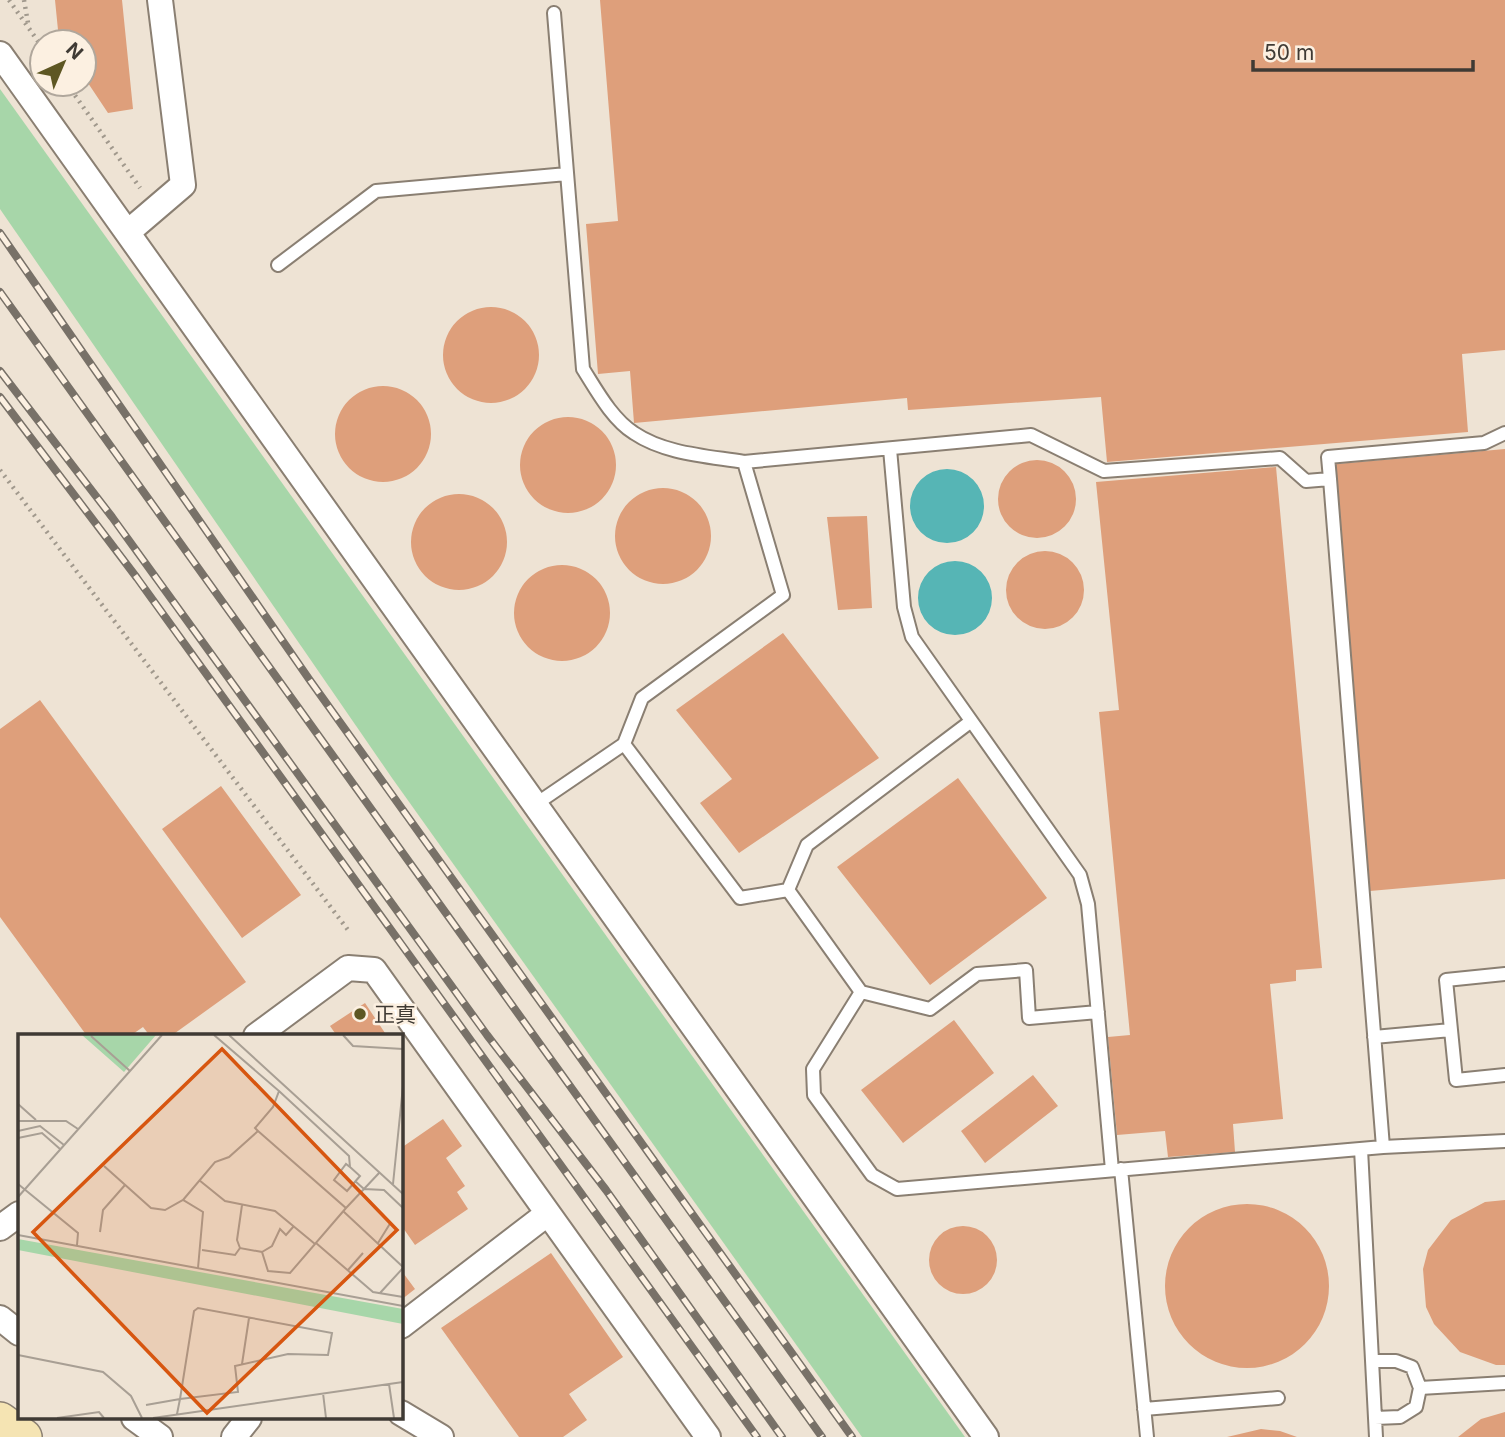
<svg xmlns="http://www.w3.org/2000/svg" width="1505" height="1437" viewBox="0 0 1505 1437" font-family="Inter,'Noto Sans JP',sans-serif">
  <style>
    .green { fill: #a7d6a9 }
    .water { fill: #56b5b5 }
    .building { fill: #de9f7b }
    .lines { fill: none; stroke-linecap: round; stroke-linejoin: round }
    .lane-casing { stroke: #8a7f72; stroke-width: 16 }
    .street-casing { stroke: #8a7f72; stroke-width: 28 }
    .secondary-casing { stroke: #8a7f72; stroke-width: 38 }
    .path { stroke: #a1998d; stroke-width: 4.5; stroke-dasharray: 2 5; stroke-linecap: butt }
    .lane { stroke: #fff; stroke-width: 12 }
    .street { stroke: #fff; stroke-width: 24 }
    .secondary { stroke: #f5e4b3; stroke-width: 35 }
    .rail-casing { stroke: #787168; stroke-width: 8 }
    .rail { stroke: #fcf0e1; stroke-width: 5; stroke-dasharray: 16; stroke-linecap: butt }
    .poi-dot { fill: #5e5723; stroke: #fcf0e1; stroke-width: 2.5 }
    .labels { text-anchor: middle; dominant-baseline: central; stroke-width: 5; stroke-linejoin: round; paint-order: stroke }
    .poi-label { font-size: 21px; fill: #3f3a34; stroke: #fcf0e1; text-anchor: start }
    .inset-road { fill: none; stroke: #a89f94; stroke-width: 2 }
    .view { fill: #d75610; fill-opacity: 0.15; stroke: #d75610; stroke-width: 3.5 }
    .inset-edge { fill: none; stroke: #3f3a34; stroke-width: 3.5 }
  </style>
  <rect width="100%" height="100%" fill="#eee3d4"/>
  <path class="green" d="M0 89 965 1437H862L392 778 0 209Z"/>
  <path class="water" d="M910 506a37 37 0 1 1 74 0a37 37 0 1 1-74 0Z
    M918 598a37 37 0 1 1 74 0a37 37 0 1 1-74 0Z"/>
  <path class="building" d="M55 0H122L133 109 108 113 84 77V42L59 40Z
    M600 0H1505V350L1462 354 1468 432 1107 462 1101 397 908 410 907 398 634 423 630 371 598 374 586 224 618 221Z
    M443 355a48 48 0 1 1 96 0a48 48 0 1 1-96 0Z
    M335 434a48 48 0 1 1 96 0a48 48 0 1 1-96 0Z
    M520 465a48 48 0 1 1 96 0a48 48 0 1 1-96 0Z
    M1505 449V879L1370 891 1336 464Z
    M998 499a39 39 0 1 1 78 0a39 39 0 1 1-78 0Z
    M1276 467 1322 968 1296 970V981L1270 984 1283 1119 1233 1124 1235 1152 1168 1157 1165 1131 1117 1135 1108 1037 1130 1035 1099 712 1119 710 1096 482Z
    M615 536a48 48 0 1 1 96 0a48 48 0 1 1-96 0Z
    M411 542a48 48 0 1 1 96 0a48 48 0 1 1-96 0Z
    M867 516 872 608 838 610 827 517Z
    M1006 590a39 39 0 1 1 78 0a39 39 0 1 1-78 0Z
    M514 613a48 48 0 1 1 96 0a48 48 0 1 1-96 0Z
    M783 633 879 758 739 853 700 803 732 779 676 710Z
    M40 700 246 982 171 1036H150L143 1027 130 1036H87L0 917V729Z
    M958 778 1047 898 930 985 837 867Z
    M221 786 301 895 242 938 162 829Z
    M365 1003 387 1036H337L330 1026Z
    M954 1020 994 1073 903 1143 861 1090Z
    M1033 1075 1058 1106 985 1163 961 1131Z
    M443 1119 462 1146 446 1158 465 1186 457 1192 468 1209 415 1245 401 1225V1148Z
    M1505 1200V1365H1496L1460 1352 1434 1324 1426 1307 1423 1269 1428 1250 1451 1220 1485 1202Z
    M1165 1286a82 82 0 1 1 164 0a82 82 0 1 1-164 0Z
    M929 1260a34 34 0 1 1 68 0a34 34 0 1 1-68 0Z
    M551 1253 623 1357 569 1394 587 1420 563 1437H519L441 1328Z
    M401 1270 415 1289 401 1300Z
    M1505 1412V1437H1458L1481 1419Z
    M1261 1429 1280 1431 1297 1437H1227Z"/>
  <g class="lines">
    <defs>
      <path id="lane" d="M278 265 376 191 567 174
        M890 449 904 607 912 637 1080 875 1088 904 1112 1170
        M744 462 1031 435 1104 471 1280 458 1306 481 1330 479 1328 457 1484 443 1505 433
        M1330 479 1383 1147 1505 1141
        M624 744 740 898 788 890 861 992 813 1069 814 1095 872 1175 897 1189 1383 1147
        M536 804 624 744 642 698 783 595 744 462C708 456 665 454 634 433 612 419 597 391 583 369L554 13
        M788 890 807 845 970 722
        M1505 974 1446 980 1456 1080 1505 1075
        M861 992 930 1009 977 974 1026 970 1029 1018 1098 1012
        M1374 1037 1451 1030
        M1361 1149 1376 1437
        M1121 1169 1147 1437
        M1372 1361H1396L1412 1367 1420 1388
        M1144 1409 1278 1398
        M1375 1418 1400 1417 1416 1407 1420 1388 1505 1383"/>
      <path id="street" d="M0 54 986 1437
        M128 232 183 185 160 0
        M256 1036 348 968 374 970 708 1437
        M0 1228 19 1214
        M0 1318 19 1333
        M401 1326 547 1214
        M401 1413 441 1437
        M134 1418 160 1437
        M234 1437 249 1418"/>
      <path id="secondary" d="M0 1420 24 1437"/>
    </defs>
    <use href="#lane" class="lane-casing"/>
    <use href="#street" class="street-casing"/>
    <use href="#secondary" class="secondary-casing"/>
    <path class="path" d="M9 0 42 47
      M24 0 28 23
      M67 84 140 188
      M0 470 348 930"/>
    <use href="#lane" class="lane"/>
    <use href="#street" class="street"/>
    <use href="#secondary" class="secondary"/>
    <defs>
      <path id="rail" d="M0 233 309 679 852 1437
        M0 292 822 1437
        M0 371 112 517 487 1035 606 1190 782 1437
        M0 397 137 578 757 1437"/>
    </defs>
    <use href="#rail" class="rail-casing"/>
    <use href="#rail" class="rail"/>
  </g>
  <circle class="poi-dot" cx="360" cy="1014" r="7"/>
  <g class="labels">
    <g class="poi-label">
      <text x="374" y="1014">正真</text>
    </g>
  </g>
  <g transform="translate(18 1034)">
    <rect width="385" height="385" fill="#eee3d4"/>
    <path d="M64 1H138L106 38ZM0 205 385 275V290L0 216Z" fill="#a7d6a9"/>
    <path class="inset-road" d="M211 1 385 160M325 1 335 12 385 15M73 2 112 37M261 57 331 122 332 133 328 130 316 146 329 157 342 142 332 133M0 70 18 86M0 87H48L60 95M0 97 22 92 46 111M240 97 328 174 362 138M0 104 24 99 42 115M86 132 133 174 147 176 165 166 185 178 180 234M181 146 207 167 257 177 297 210M337 147 346 155 366 156 385 174M0 150 60 199 59 211M375 150 385 52M0 163 144 1M165 166 197 128 211 123 240 97 237 94 255 73 261 57 196 1M325 177 385 233M82 198 85 176 107 151M0 201 385 272M298 209 355 258 385 263M360 209 373 188M222 214 219 206 224 171M184 216 217 221 222 214 244 218 250 237 272 239 328 174M244 218 254 212 262 195 268 201 276 192M330 236 345 219M362 259 385 234M0 321 85 338 113 362 124 384M224 330 231 284M371 350 376 384M305 359 308 384M128 371 162 365 220 358 217 332 270 320 310 321 314 299 180 274 176 277 162 365 159 380M39 384 81 378 86 384M135 384 385 348"/>
    <path class="view" d="M204 15 379 196 189 379 15 198Z"/>
    <rect width="385" height="385" class="inset-edge"/>
  </g>
  <g transform="translate(63 63) rotate(44)"><circle r="33" fill="#fcf0e1" stroke="#b0a79c" stroke-width="2"/>
  <path d="M0-5L12 26L0 18L-12 26Z" fill="#5e5723"/>
  <text y="-10" font-size="19" font-weight="bold" text-anchor="middle" fill="#3f3a34">N</text>
  </g>
  <path d="M1253 60v10h220v-10" fill="none" stroke="#3f3a34" stroke-width="3.5"/>
  <text x="1264" y="60" font-size="21" fill="#3f3a34" stroke="#fcf0e1" stroke-width="5" paint-order="stroke">50 m</text>
</svg>
